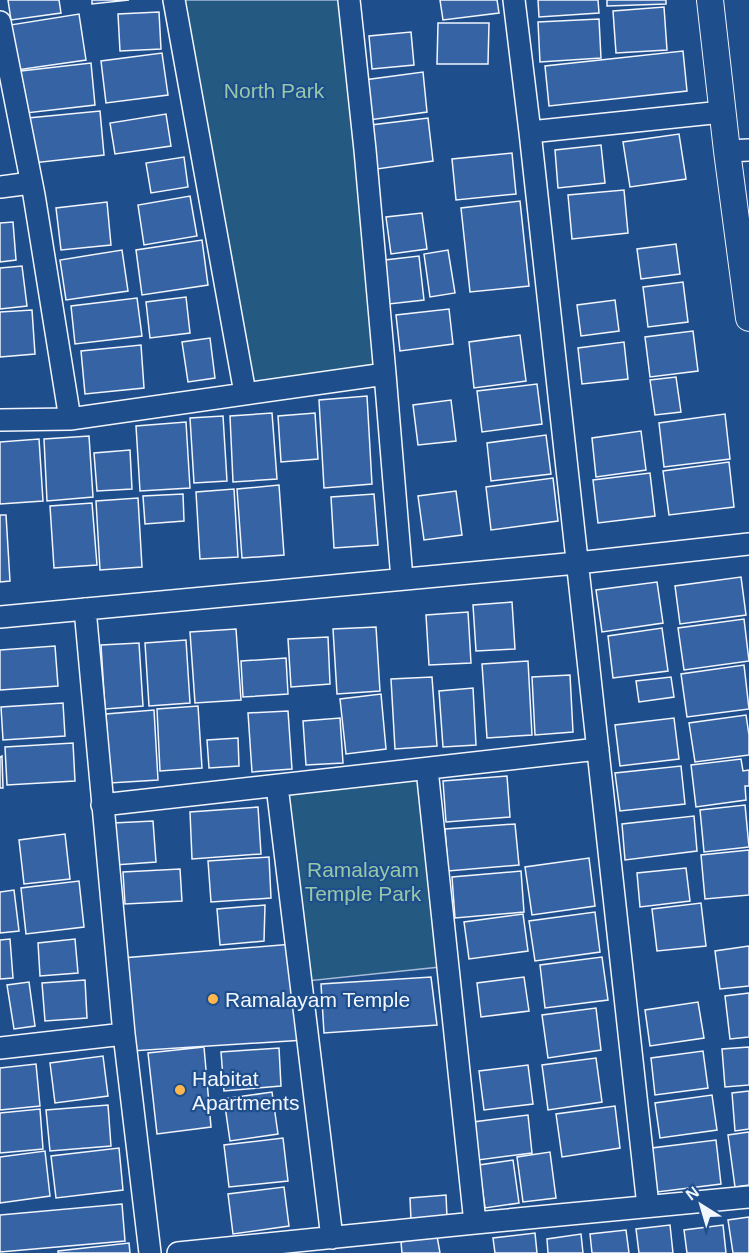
<svg xmlns="http://www.w3.org/2000/svg" width="749" height="1253" viewBox="0 0 749 1253" font-family="Arial,sans-serif">
  <style>
    .green { fill: #245a82; stroke: #a8bbd7; stroke-width: 1.5 }
    .building { fill: #3563a3; stroke: #f2f6ff; stroke-width: 1.5 }
    .lines { fill: none; stroke-linecap: round; stroke-linejoin: round }
    .minor-casing { stroke: #f2f6ff; stroke-width: 24 }
    .tertiary-casing { stroke: #f2f6ff; stroke-width: 28 }
    .minor { stroke: #1f4e8c; stroke-width: 21 }
    .tertiary { stroke: #1f4e8c; stroke-width: 26 }
    .poi-dot { fill: #ffb74d; stroke: #1f4e8c; stroke-width: 2 }
    .labels { text-anchor: middle; dominant-baseline: central; stroke-width: 4.5; stroke-linejoin: round; paint-order: stroke }
    .park-label { font-size: 21px; fill: #97c8a6; stroke: #1f4e8c }
    .poi-label { font-size: 21px; fill: #f2f6ff; stroke: #1f4e8c; text-anchor: start }
  </style>
  <rect width="100%" height="100%" fill="#1f4e8c"/>
  <path class="green" d="M174 0H348L385 374 245 393Z
    M419 780 440 967 307 981 286 795Z"/>
  <path class="building" d="M8 0H59L61 13 11 20Z
    M92 0H129L92 4Z
    M440 0H497L499 13 443 20Z
    M538 0H598L599 13 539 17Z
    M607 0H666V4L607 6Z
    M664 7 667 50 616 53 613 11Z
    M159 12 161 49 120 51 118 14Z
    M79 14 86 60 17 70 10 25Z
    M599 19 601 58 540 62 538 22Z
    M438 23H489L488 64H437Z
    M411 32 414 65 372 69 369 36Z
    M683 51 687 91 549 106 545 66Z
    M162 53 168 95 106 103 101 61Z
    M91 63 95 105 26 113 21 71Z
    M423 72 427 112 369 120 364 80Z
    M100 111 104 155 33 163 28 118Z
    M166 114 171 146 115 154 110 123Z
    M428 118 433 161 377 169 371 125Z
    M679 134 686 179 630 187 623 142Z
    M601 145 605 183 558 188 555 150Z
    M512 153 516 194 456 200 452 159Z
    M184 157 188 187 151 193 146 163Z
    M624 190 628 233 572 239 568 195Z
    M190 196 197 236 144 245 138 205Z
    M520 201 529 286 470 292 461 208Z
    M107 202 111 245 61 250 56 208Z
    M422 213 427 249 391 254 386 217Z
    M13 222 16 260 0 262V223Z
    M202 240 208 285 142 295 136 250Z
    M676 244 680 274 641 279 637 249Z
    M122 250 128 291 66 300 60 260Z
    M448 250 455 293 430 297 424 254Z
    M419 256 424 300 389 304 385 260Z
    M22 266 27 306 0 309V268Z
    M683 282 688 322 648 327 643 287Z
    M186 297 190 333 150 338 146 302Z
    M137 298 142 336 75 344 71 306Z
    M615 300 619 331 581 336 577 305Z
    M449 309 453 344 400 351 396 315Z
    M32 310 35 354 0 357V312Z
    M693 331 698 371 650 377 645 337Z
    M520 335 526 381 474 388 469 342Z
    M210 338 215 378 188 382 182 342Z
    M624 342 628 379 582 384 578 348Z
    M141 345 144 388 85 394 81 351Z
    M676 377 681 412 655 415 650 380Z
    M537 384 542 424 482 432 477 391Z
    M367 396 372 484 324 488 319 400Z
    M451 400 456 441 418 445 413 405Z
    M272 413 277 479 233 482 230 416Z
    M315 413 318 459 281 462 278 416Z
    M725 414 730 459 664 467 659 423Z
    M223 416 227 481 194 483 190 418Z
    M186 422 190 488 140 491 136 426Z
    M641 431 646 470 596 477 592 438Z
    M546 435 551 474 491 481 487 443Z
    M89 436 93 497 47 501 44 439Z
    M39 439 43 501 0 504V442Z
    M130 450 132 489 97 491 94 453Z
    M729 462 734 507 669 515 663 471Z
    M650 473 655 516 598 523 593 480Z
    M553 478 558 521 491 530 486 487Z
    M279 485 284 555 242 558 237 489Z
    M234 489 238 557 200 559 196 492Z
    M456 491 462 535 424 540 418 496Z
    M183 494 184 521 145 524 143 496Z
    M374 494 378 545 334 548 331 497Z
    M138 498 142 567 100 570 96 501Z
    M92 503 97 565 54 568 50 506Z
    M0 515H6L10 581 0 582Z
    M741 577 746 615 680 624 675 586Z
    M657 582 663 623 602 632 596 590Z
    M512 602 515 649 476 651 473 605Z
    M468 612 471 663 429 665 426 615Z
    M744 619 749 661 684 670 678 628Z
    M376 627 380 691 337 694 333 629Z
    M662 628 668 671 613 678 608 636Z
    M236 629 241 700 195 703 190 632Z
    M328 637 330 684 291 687 288 639Z
    M186 640 190 703 149 706 145 643Z
    M139 643 143 706 105 709 101 645Z
    M55 646 58 686 0 690V650Z
    M286 658 288 694 243 697 241 661Z
    M528 661 532 735 487 738 482 664Z
    M744 665 749 709 687 717 681 674Z
    M570 675 573 732 535 735 532 677Z
    M432 677 437 746 395 749 391 679Z
    M671 677 674 697 639 702 636 681Z
    M473 688 476 745 443 747 439 691Z
    M381 694 386 749 346 754 340 699Z
    M63 703 65 736 3 740 1 707Z
    M198 706 202 768 160 771 157 709Z
    M154 710 158 780 110 783 106 714Z
    M288 711 292 769 252 772 248 713Z
    M746 715 749 735V755L695 762 689 723Z
    M340 718 343 763 306 765 303 721Z
    M674 718 679 759 620 766 615 725Z
    M238 738 239 766 209 768 207 740Z
    M73 743 75 781 7 785 5 747Z
    M2 756 3 788H0V757Z
    M741 759 743 771 749 770V786H745L746 800 696 807 691 765Z
    M681 766 685 804 620 811 615 773Z
    M507 776 510 817 446 822 443 781Z
    M745 805 749 847 704 852 700 810Z
    M258 807 261 854 192 859 190 812Z
    M694 816 697 851 625 860 622 824Z
    M153 821 156 862 115 865 113 823Z
    M515 824 519 865 448 871 445 829Z
    M65 834 70 879 24 884 19 840Z
    M749 850V895L705 899 701 855Z
    M269 857 271 898 211 902 208 861Z
    M589 858 595 906 532 915 525 867Z
    M686 868 690 901 640 907 637 873Z
    M180 869 182 901 125 904 123 872Z
    M521 871 524 912 455 918 452 877Z
    M79 881 84 927 26 934 21 888Z
    M14 890 19 931 0 933V892Z
    M701 903 706 946 657 951 652 909Z
    M265 905 264 941 220 945 217 909Z
    M595 912 600 952 535 961 529 921Z
    M523 914 528 951 469 959 464 922Z
    M10 939 13 978 0 979V940Z
    M75 939 78 973 40 976 38 943Z
    M293 944 305 1040 131 1051 122 958Z
    M749 946V986L720 989 715 951Z
    M602 957 608 1000 545 1008 540 965Z
    M431 977 437 1025 324 1033 321 984Z
    M524 977 529 1011 481 1017 477 983Z
    M85 980 87 1018 45 1021 42 983Z
    M29 982 35 1026 14 1029 7 985Z
    M749 993V1037L730 1039 725 996Z
    M698 1002 704 1038 650 1046 645 1010Z
    M596 1008 601 1050 548 1058 542 1015Z
    M204 1047 211 1127 157 1134 148 1053Z
    M749 1047V1085L725 1087 722 1049Z
    M279 1048 281 1086 224 1091 221 1052Z
    M703 1051 708 1088 655 1095 651 1058Z
    M103 1056 108 1096 55 1103 50 1063Z
    M596 1058 602 1102 548 1110 542 1065Z
    M36 1064 40 1106 0 1110V1068Z
    M528 1065 533 1104 484 1110 479 1071Z
    M749 1091V1129L735 1131 732 1093Z
    M272 1092 278 1134 230 1141 224 1099Z
    M712 1095 717 1130 660 1138 655 1103Z
    M108 1105 111 1146 50 1151 46 1110Z
    M615 1106 620 1148 562 1157 556 1114Z
    M40 1109 43 1149 0 1153V1113Z
    M528 1115 532 1153 478 1160 473 1122Z
    M749 1132V1185L735 1187 728 1135Z
    M283 1138 288 1181 229 1187 224 1145Z
    M716 1140 721 1184 657 1192 652 1148Z
    M119 1148 123 1190 56 1198 51 1156Z
    M45 1151 50 1196 0 1203V1157Z
    M550 1152 556 1198 523 1202 517 1157Z
    M513 1160 519 1203 485 1208 479 1165Z
    M284 1187 289 1226 233 1234 228 1194Z
    M446 1195 447 1217 411 1220 410 1198Z
    M122 1204 125 1241 0 1252V1215Z
    M749 1217V1253H733L728 1220Z
    M670 1225 673 1253H639L636 1229Z
    M723 1225 726 1253H687L684 1230Z
    M626 1230 629 1253H592L590 1234Z
    M535 1233 537 1253H495L493 1238Z
    M581 1234 583 1253H548L547 1239Z
    M437 1236 440 1253H402L401 1242Z
    M129 1243 130 1253H58V1251Z"/>
  <g class="lines">
    <defs>
      <path id="minor" d="M174 0 245 393
        M349 0 365 150 385 374
        M514 0 530 132 648 1206
        M0 22 34 195 70 419
        M530 132 722 112
        M727 151 749 150
        M0 187 31 183
        M0 420 70 419 385 374 402 579
        M85 609 124 1034
        M0 617 577 563 749 544
        M427 769 475 1223
        M277 786 332 1238
        M102 805 598 749
        M0 1048 124 1034 150 1253
        M178 1253 475 1223 749 1197"/>
      <path id="tertiary" d="M710 0 727 151 749 318"/>
    </defs>
    <use href="#minor" class="minor-casing"/>
    <use href="#tertiary" class="tertiary-casing"/>
    <use href="#minor" class="minor"/>
    <use href="#tertiary" class="tertiary"/>
  </g>
  <g class="poi-dot">
    <circle cx="213" cy="999" r="6"/>
    <circle cx="180" cy="1090" r="6"/>
  </g>
  <g class="labels">
    <g class="park-label">
      <text x="274" y="90">North Park</text>
      <text x="363" y="869">Ramalayam<tspan x="363" dy="24">Temple Park</tspan></text>
    </g>
    <g class="poi-label">
      <text x="225" y="999">Ramalayam Temple</text>
      <text x="192" y="1078">Habitat<tspan x="192" dy="24">Apartments</tspan></text>
    </g>
  </g>
  <g transform="translate(701 1205) rotate(323)" stroke="#1f4e8c" stroke-width="4.5" paint-order="stroke">
  <path d="M0-4.5L10 22L0 15L-10 22Z" fill="#f2f6ff"/>
  <text y="-9" font-size="16" font-weight="bold" text-anchor="middle" fill="#f2f6ff">N</text>
  </g>
</svg>
